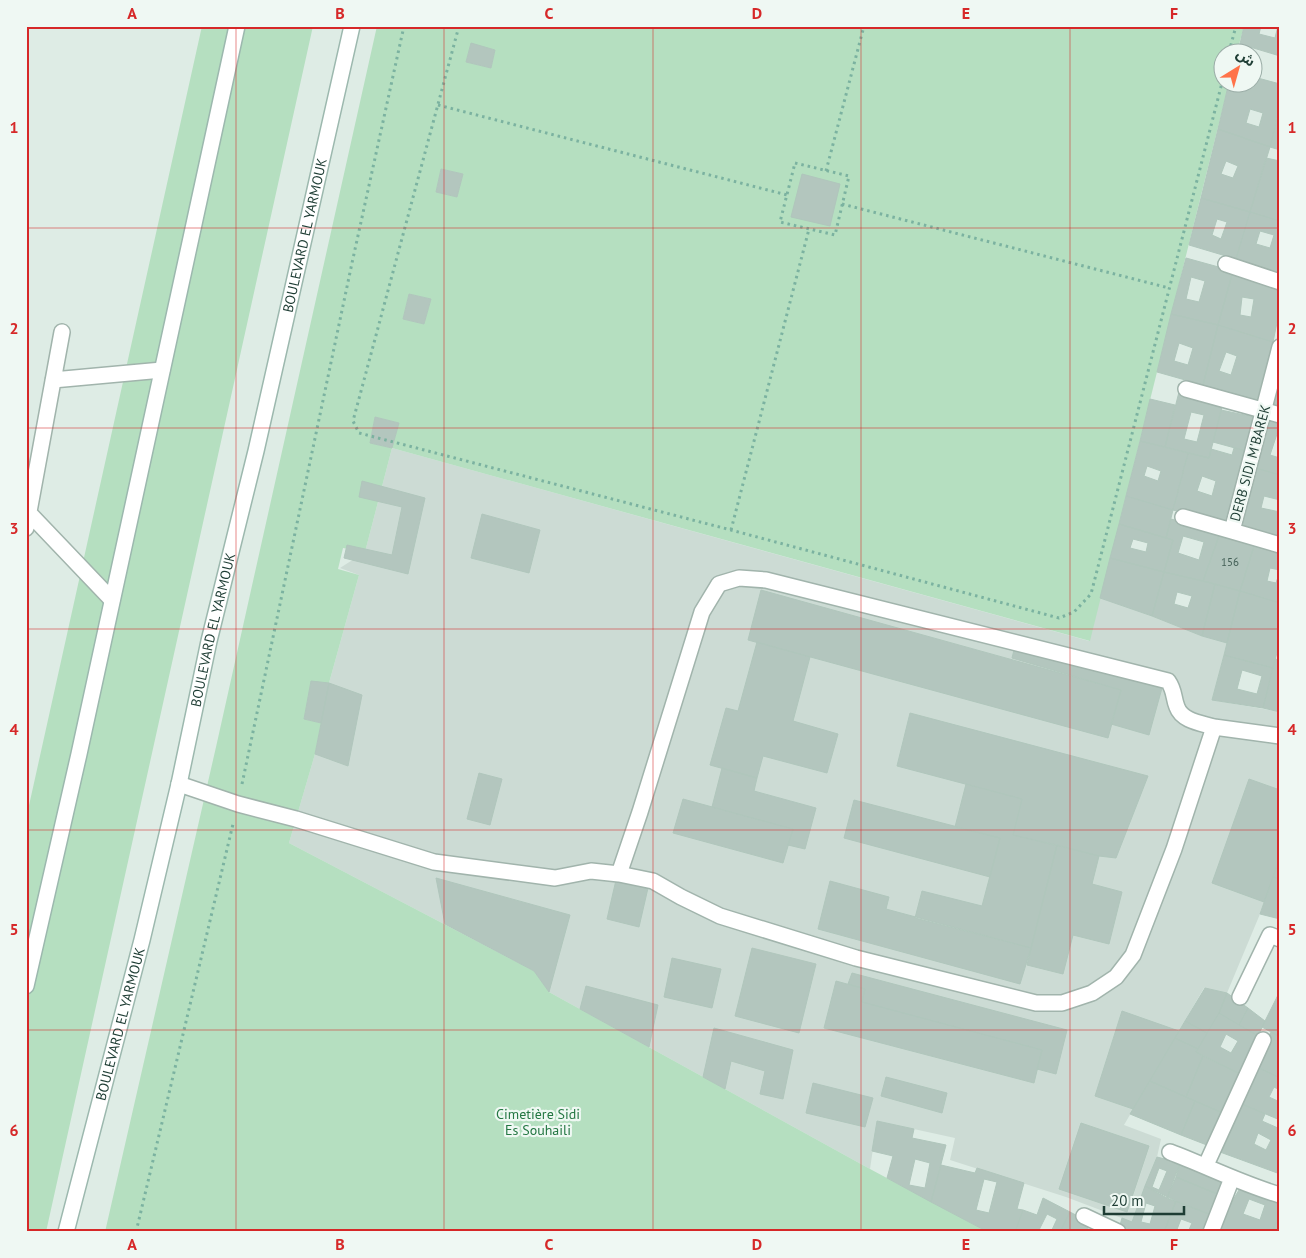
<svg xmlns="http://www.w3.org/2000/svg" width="1306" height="1258" viewBox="0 0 1306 1258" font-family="'PT Sans','Noto Sans Arabic',sans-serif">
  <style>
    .built { fill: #ccdbd4 }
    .green { fill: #b5dfc0; fill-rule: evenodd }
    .building { fill: #b3c6be; stroke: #b0c6bc; fill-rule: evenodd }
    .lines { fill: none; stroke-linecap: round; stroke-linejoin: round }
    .lane-casing { stroke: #a1b4ac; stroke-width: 18 }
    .street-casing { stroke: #a1b4ac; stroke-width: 18 }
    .secondary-casing { stroke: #9cb8ae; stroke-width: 18 }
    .path { stroke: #7bb2a0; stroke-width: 3; stroke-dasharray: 2.5 4; stroke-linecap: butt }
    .lane { stroke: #fff; stroke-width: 15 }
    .street { stroke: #fff; stroke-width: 15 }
    .secondary { stroke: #fff; stroke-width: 15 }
    .grid { fill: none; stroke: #d62828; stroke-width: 1; stroke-opacity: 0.55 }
    .labels { text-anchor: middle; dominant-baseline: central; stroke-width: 4.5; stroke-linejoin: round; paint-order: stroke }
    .number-label { font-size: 11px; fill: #435f56 }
    .street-label { font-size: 14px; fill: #1e3d34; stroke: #eff8f3 }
    .park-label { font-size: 14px; fill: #247743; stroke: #eff8f3 }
    .neatline { fill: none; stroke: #d62828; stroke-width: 2 }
    .grid-label { font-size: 16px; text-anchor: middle; font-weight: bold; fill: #d62828 }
  </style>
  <rect width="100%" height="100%" fill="#deece5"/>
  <path class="built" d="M392 448 1089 641 1100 598 1152 616 1202 636 1227 643 1212 700 1280 712V857L1260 914 1227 993 1204 988 1124 1125 1161 1139 1157 1157 1132 1222 1066 1197 950 1160 955 1138 877 1121 870 1169 549 992 534 971 289 843 315 754 329 683 359 575 340 568 365 552Z"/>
  <path class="green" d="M202 26H313L46 1232H26V819Z
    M377 26H1244L1237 52H1224V82L1229 83 1090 641 392 448 365 552 343 548 338 569 359 575 329 683 311 682 304 719 321 723 315 754 289 843 534 971 549 992 870 1169 988 1232H105L216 747ZM471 44 495 50 491 68 466 62ZM441 169 463 174 457 197 436 192ZM409 294 431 299 424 324 403 319ZM375 417 399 423 392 448 370 443Z"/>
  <path class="building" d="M1244 26H1261L1259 34 1275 38 1278 26H1280V56L1240 44Z
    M471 43 495 50 491 68 466 62Z
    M1254 77 1280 84V105L1270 147 1218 129 1229 82H1254ZM1250 109 1263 113 1259 127 1246 123Z
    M1277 120 1280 121V150L1270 147Z
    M1218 129 1270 147 1250 212 1201 198ZM1226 161 1238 166 1233 178 1221 174Z
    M1266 158 1280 161V187L1278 197H1280V221L1250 212Z
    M441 169 463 174 457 197 436 192Z
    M802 174 840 184 830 226 791 217Z
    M1201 198 1250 212 1236 259 1189 245ZM1217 219 1227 222 1221 239 1212 235Z
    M1250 212 1280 221V273L1236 259ZM1260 231 1274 235 1270 248 1256 244Z
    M1186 258 1233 271 1218 325 1171 314ZM1191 277 1205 281 1199 302 1186 299Z
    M1233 271 1280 285V308L1273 342 1218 325ZM1242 297 1254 299 1251 317 1240 315Z
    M409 294 431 299 424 324 403 319Z
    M1171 314 1218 325 1203 385 1157 372ZM1179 343 1193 348 1188 365 1174 361Z
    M1218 325 1273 342 1257 400 1203 385ZM1226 352 1237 356 1231 375 1219 371Z
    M1280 358V406L1269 403Z
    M1179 392 1223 403 1209 458 1165 447ZM1191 412 1204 415 1197 442 1184 439Z
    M1150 399 1175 405 1165 447 1140 441Z
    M1221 410 1254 417 1246 451 1213 442Z
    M1265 416 1280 420V431H1278L1270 455 1280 458V475L1252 467Z
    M375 417 399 423 392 448 370 443Z
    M1140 441 1188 453 1173 510 1126 496ZM1147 466 1161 471 1158 481 1144 476Z
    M1234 448 1246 451 1227 524 1173 510 1188 453 1209 458 1211 449 1232 455ZM1202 476 1216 481 1212 496 1197 491Z
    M1252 467 1280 475V500L1264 496 1261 508 1280 512V539L1238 528Z
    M362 481 425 498 408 574 344 558 347 545 392 555 402 507 359 497Z
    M1126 496 1173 510 1166 538 1119 524Z
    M482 514 540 530 529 573 471 558Z
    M1171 519 1220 533 1203 581 1164 572 1173 540 1166 538ZM1183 536 1204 542 1199 560 1178 553Z
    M1119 524 1173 540 1164 572 1110 558ZM1133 539 1148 543 1146 552 1130 548Z
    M1220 533 1255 543 1240 591 1203 581Z
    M1255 543 1280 550V570L1270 568 1267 581 1276 583 1280 571V603L1240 591Z
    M1110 558 1164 572 1152 616 1100 598Z
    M1164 572 1215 584 1202 636 1152 616ZM1177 592 1192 596 1188 608 1174 604Z
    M1215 584 1240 591 1227 643 1202 636Z
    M761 590 1121 690 1108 738 748 640Z
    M1240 591 1280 603V641L1273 668 1224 655Z
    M757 642 810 657 793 721 838 734 827 773 763 756 757 778 710 765 726 708 738 711Z
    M1015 646 1162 688 1149 735 1111 724 1121 690 1012 658Z
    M1224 655 1273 668 1263 708 1212 700ZM1242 670 1262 676 1257 694 1237 689Z
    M1275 659 1280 660V712L1263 708Z
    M311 681 329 683 321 723 304 719Z
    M329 683 362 695 348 766 315 754Z
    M910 713 1148 776 1116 858 1099 856 1013 835 1022 799 897 766Z
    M722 768 757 778 754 791 816 808 805 849 788 845 793 829 712 807Z
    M479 773 502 779 490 825 467 819Z
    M1249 779 1280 790V857L1264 902 1212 883Z
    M966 784 1022 799 1013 835 1057 845 1031 948 915 918 922 891 982 906 1000 838 955 827Z
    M683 799 793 829 783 863 673 833Z
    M854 800 1000 838 990 877 844 838Z
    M1057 845 1099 856 1092 884 1122 892 1109 944 1073 935 1063 974 1027 965Z
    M1280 857V879L1273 877Z
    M1273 877 1280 879V896L1277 906 1280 907V919L1260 914Z
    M436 878 570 915 549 992 534 971 445 924Z
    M616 880 648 888 639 927 607 919Z
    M830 881 889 897 886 909 1031 948 1020 984 818 929Z
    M752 948 816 964 799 1033 735 1016Z
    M672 958 721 969 712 1008 664 997Z
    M852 973 1067 1030 1056 1074 1037 1069 1042 1050 862 1002 865 989 848 984Z
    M836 981 865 989 862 1002 1042 1050 1034 1083 824 1028Z
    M586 986 658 1005 649 1047 580 1009Z
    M1205 988 1227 993 1219 1013 1207 1033 1185 1021Z
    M1280 991V1037L1262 1027Z
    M1227 993 1248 1008 1239 1025 1219 1013Z
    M1248 1008 1265 1021 1258 1036 1239 1025Z
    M1122 1011 1179 1031 1133 1109 1095 1096Z
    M1219 1013 1258 1036 1240 1074 1196 1052ZM1226 1034 1238 1041 1231 1053 1220 1047Z
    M1185 1021 1207 1033 1198 1049 1175 1038Z
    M714 1028 793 1050 783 1099 760 1094 765 1071 731 1061 725 1089 703 1077Z
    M1271 1032 1280 1037V1078L1257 1067Z
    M1175 1038 1198 1049 1196 1052 1203 1056 1186 1097 1150 1081Z
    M1203 1056 1240 1074 1225 1114 1186 1097Z
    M1257 1067 1280 1078V1090L1274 1087 1269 1097 1280 1102V1120L1242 1104Z
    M886 1077 947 1093 942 1113 881 1096Z
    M1150 1081 1195 1101 1181 1135 1130 1114Z
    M813 1083 873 1098 865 1127 806 1113Z
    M1195 1101 1225 1114 1212 1147 1181 1135Z
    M1242 1104 1265 1114 1262 1121 1278 1128 1280 1126V1174L1220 1152ZM1258 1133 1271 1140 1266 1150 1254 1144Z
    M877 1121 914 1129 912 1138 946 1145 931 1202 887 1178 893 1156 872 1151ZM915 1159 930 1163 925 1188 909 1185Z
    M1081 1123 1149 1146 1127 1212 1059 1189Z
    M1157 1157 1180 1163 1167 1198 1145 1186ZM1159 1168 1167 1171 1159 1190 1152 1187Z
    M1180 1163 1225 1184 1222 1196 1176 1177Z
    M941 1165 975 1173 977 1168 1024 1183 1017 1209 1023 1210 1015 1232H988L931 1202ZM984 1179 997 1182 989 1213 976 1210Z
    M1176 1177 1222 1196 1214 1216 1167 1198Z
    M1145 1186 1176 1201 1164 1232H1134L1120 1225 1122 1218 1132 1222ZM1146 1203 1155 1206 1150 1224 1141 1222Z
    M1239 1190 1280 1203V1214L1272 1232 1215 1230ZM1249 1199 1265 1205 1260 1220 1243 1214Z
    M1043 1198 1070 1212 1060 1232H1051L1057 1219 1047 1214 1038 1232H1015L1023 1210 1037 1215Z
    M1176 1201 1214 1216 1208 1232H1188L1192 1223 1181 1219 1176 1232H1164Z
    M1070 1212 1091 1223 1086 1232H1060Z
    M1280 1214V1232H1272Z"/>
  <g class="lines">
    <defs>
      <path id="lane" d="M53 380 162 370
        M29 513 112 600
        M26 528 62 332
        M179 784 238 804 296 819 434 862 555 878 591 871 619 874 653 881 681 897 720 916 856 958 1036 1003H1062L1092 993 1116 977 1133 955 1174 849 1214 727 1280 736
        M619 874 640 812 702 612 719 584 739 578 766 580 1168 681C1175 691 1173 697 1177 707 1182 721 1201 723 1214 727"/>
      <path id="street" d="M1226 264 1280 282
        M1280 347 1232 531 1280 545
        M1186 389 1280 415
        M1183 517 1232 531
        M1240 997 1270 935 1280 939
        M1170 1152C1207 1166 1242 1184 1280 1195
        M1206 1165 1263 1040
        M1084 1216 1118 1232
        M1211 1232 1232 1178"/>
      <g id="secondary">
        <path d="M26 986 79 754 237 26"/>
        <path id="s1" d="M66 1232 142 940 179 784 209 641 256 451 352 26"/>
      </g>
    </defs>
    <use href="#lane" class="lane-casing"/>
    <use href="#street" class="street-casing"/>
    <use href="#secondary" class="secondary-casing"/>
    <path class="path" d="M459 26 353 421 359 433 731 530 1059 618 1074 612 1091 594 1224 75
      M1229 52 1236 26
      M438 105 787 195
      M795 163 849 176 835 235 780 222Z
      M826 171 864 26
      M842 204 1169 288
      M731 530 809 229
      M242 784 352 263 404 26
      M136 1232 233 824"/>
    <use href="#lane" class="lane"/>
    <use href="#street" class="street"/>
    <use href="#secondary" class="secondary"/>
  </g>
  <path class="grid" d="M236 26V1232M444 26V1232M653 26V1232M861 26V1232M1070 26V1232M26 228H1280M26 428H1280M26 629H1280M26 830H1280M26 1030H1280"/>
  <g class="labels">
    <g class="number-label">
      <text x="1230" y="562">156</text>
    </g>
    <g class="street-label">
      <text stroke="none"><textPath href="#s1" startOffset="1025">BOULEVARD EL YARMOUK</textPath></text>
      <text transform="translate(1250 463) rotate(-75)">DERB SIDI M'BAREK</text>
      <text stroke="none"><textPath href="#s1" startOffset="620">BOULEVARD EL YARMOUK</textPath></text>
      <text stroke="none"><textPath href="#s1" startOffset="215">BOULEVARD EL YARMOUK</textPath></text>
    </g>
    <g class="park-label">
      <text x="538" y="1114">Cimetière Sidi<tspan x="538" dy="16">Es Souhaili</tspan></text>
    </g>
  </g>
  <rect width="1306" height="1258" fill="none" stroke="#eff8f3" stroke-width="55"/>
  <g transform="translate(1238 68) rotate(37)"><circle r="24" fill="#eff8f3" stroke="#9bada7"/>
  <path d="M0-4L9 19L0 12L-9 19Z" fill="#ff7349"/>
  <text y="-8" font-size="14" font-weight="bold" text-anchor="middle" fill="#1e3d34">ش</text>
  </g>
  <path d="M1104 1206v8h80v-8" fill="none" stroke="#1e3d34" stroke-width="2.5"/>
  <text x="1111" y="1206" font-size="15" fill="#1e3d34" stroke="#eff8f3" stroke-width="4" paint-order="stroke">20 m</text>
  <rect x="28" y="28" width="1250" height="1202" class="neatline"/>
  <g class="grid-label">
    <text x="132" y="19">A</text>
    <text x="340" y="19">B</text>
    <text x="549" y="19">C</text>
    <text x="757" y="19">D</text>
    <text x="966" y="19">E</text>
    <text x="1174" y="19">F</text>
    <text x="14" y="133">1</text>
    <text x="1292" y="133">1</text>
    <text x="14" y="334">2</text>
    <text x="1292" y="334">2</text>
    <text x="14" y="534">3</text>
    <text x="1292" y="534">3</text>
    <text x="14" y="735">4</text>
    <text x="1292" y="735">4</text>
    <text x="14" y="935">5</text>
    <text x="1292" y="935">5</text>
    <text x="14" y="1136">6</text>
    <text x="1292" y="1136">6</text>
    <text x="132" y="1250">A</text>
    <text x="340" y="1250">B</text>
    <text x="549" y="1250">C</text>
    <text x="757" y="1250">D</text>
    <text x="966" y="1250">E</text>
    <text x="1174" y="1250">F</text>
  </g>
</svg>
